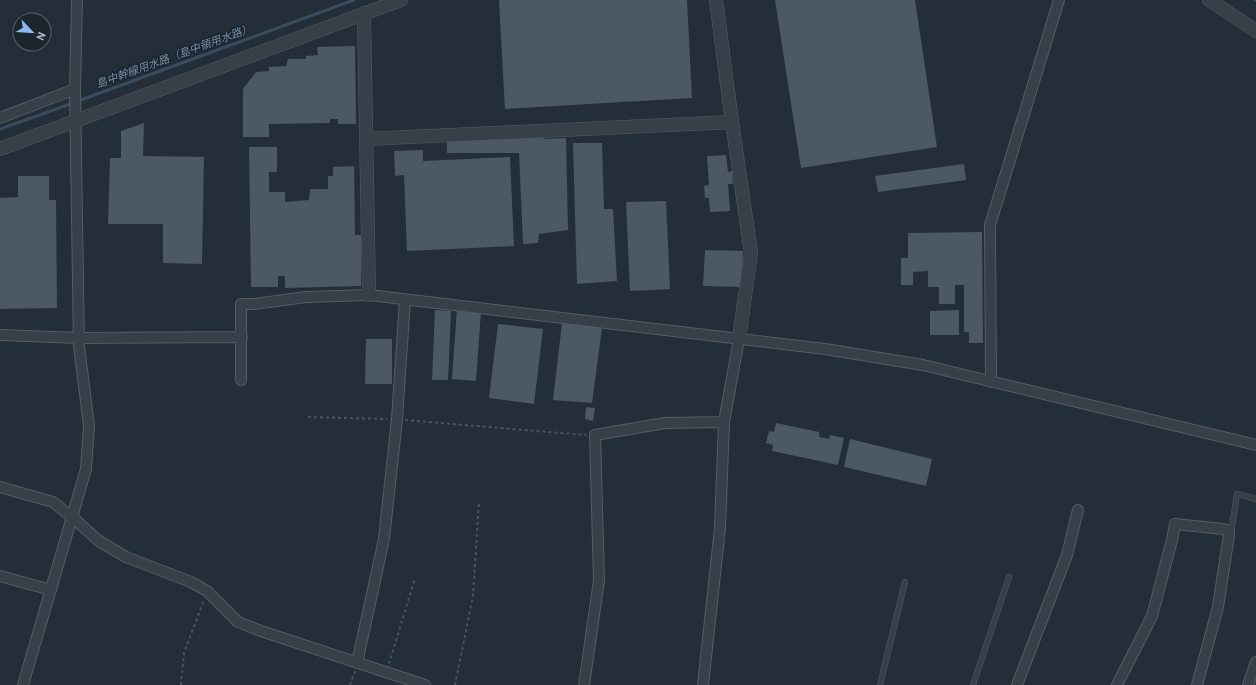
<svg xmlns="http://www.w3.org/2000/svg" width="1256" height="685" viewBox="0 0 1256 685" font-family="'PT Sans','Noto Sans JP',sans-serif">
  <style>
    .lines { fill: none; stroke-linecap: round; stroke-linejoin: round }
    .stream { stroke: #394c60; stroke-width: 3 }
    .building { fill: #4c5864 }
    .service-casing { stroke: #555d67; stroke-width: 6 }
    .minor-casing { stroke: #555d67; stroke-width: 12 }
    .tertiary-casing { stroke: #555d67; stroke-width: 14 }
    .path { stroke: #455759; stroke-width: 2; stroke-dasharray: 3 3; stroke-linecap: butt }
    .service { stroke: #373f49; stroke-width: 5 }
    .minor { stroke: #373f49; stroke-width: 10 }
    .tertiary { stroke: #373f49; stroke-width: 13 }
    .labels { text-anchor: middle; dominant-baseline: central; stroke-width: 3; stroke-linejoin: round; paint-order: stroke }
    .water-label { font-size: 11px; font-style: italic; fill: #748da6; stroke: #1c242e }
  </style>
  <rect width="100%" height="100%" fill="#232e38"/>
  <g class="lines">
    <path class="stream" d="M1255 0H1256
      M78 101 354 0
      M0 129 73 103"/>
  </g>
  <path class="building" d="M499 0H687L692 98 505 109Z
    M775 0H915L937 147 801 168Z
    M355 46 356 124H338V119H330V123L269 124V137H243V89L256 72 269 71V67L286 66 288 59H306V56L318 55 317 47Z
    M144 123 143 156 204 157 202 264 163 263V224H108L110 158H121V131Z
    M543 135 544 139 566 138 568 230 539 234 538 243 523 244 519 153H447V140Z
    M573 143H602L604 209H613L617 281 577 284Z
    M249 147H277V172H269V192H285V202L309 200 310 189H328V176H333V167L354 166 355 235H361V286L285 288V276H278V287H251Z
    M423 150V161L510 157 514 246 407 251 404 175 395 176 394 151Z
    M726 155 728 172 732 171 733 184H728L730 211 710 212 709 198H705L704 186 709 185 707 156Z
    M964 164 966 180 878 192 875 176Z
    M18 176H49V200H56L57 308 0 309V198L18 197Z
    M666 201 670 289 630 291 626 202Z
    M982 232 983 343H969V332H964V285H955V304H939V287H928V271L913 272V285H901V258H908V233Z
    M705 250 743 251 741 287 703 286Z
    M457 309 481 311 476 381 452 379Z
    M435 310 451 311 448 380H432Z
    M959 310V335H930V311Z
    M562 323 602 328 592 403 553 400Z
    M498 324 543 329 534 404 489 398Z
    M366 339H392V384H365Z
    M586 407 595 408 593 421 585 419Z
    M776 423 819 432V437L829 439 830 435 844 438 838 465 772 451 773 445 766 443 769 431 774 432Z
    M850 439 932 459 926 486 844 467Z"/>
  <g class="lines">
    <defs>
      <path id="service" d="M1229 531 1232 527 1237 494 1256 499
        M880 685 905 582
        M973 685 1009 577"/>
      <path id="minor" d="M0 118 75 89
        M0 335 79 338 242 337
        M241 380V304H254L306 297 369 295 825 349 923 365 1256 445
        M991 382 990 225 1059 0
        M0 487 53 502 72 517 99 541 126 557 191 582 207 591 238 622 261 631 425 685
        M0 576 51 590
        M357 663 384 539 397 419 405 300
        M23 685 86 469 89 426 79 346 75 89 77 0
        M584 685 599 580 595 435 665 423 724 422
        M703 685 720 528 724 422 739 339
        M1017 685 1067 555 1078 510
        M1117 685 1152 616 1172 540 1175 524 1223 529 1229 531V535L1218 607 1197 685
        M1248 685 1256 662"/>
      <path id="tertiary" d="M716 0 732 122 751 253 739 339
        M1209 0 1256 31
        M364 13 369 295
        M366 139 732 122
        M0 149 401 0"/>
    </defs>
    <use href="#service" class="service-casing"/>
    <use href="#minor" class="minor-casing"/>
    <use href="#tertiary" class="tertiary-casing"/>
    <path class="path" d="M308 417 387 419
      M405 420 586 435
      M389 664 415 578
      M181 685 184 653 204 600
      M350 685 355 671
      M455 685 473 596 479 501"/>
    <use href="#service" class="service"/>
    <use href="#minor" class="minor"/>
    <use href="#tertiary" class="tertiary"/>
  </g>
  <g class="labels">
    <g class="water-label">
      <text transform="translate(174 56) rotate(-20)">島中幹線用水路（島中領用水路）</text>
    </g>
  </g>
  <g transform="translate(32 32) rotate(115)"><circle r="19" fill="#1c242e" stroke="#58606a"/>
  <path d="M0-3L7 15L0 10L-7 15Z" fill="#8cb9f0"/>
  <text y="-6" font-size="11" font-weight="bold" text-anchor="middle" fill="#b2bac5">N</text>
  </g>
</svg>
